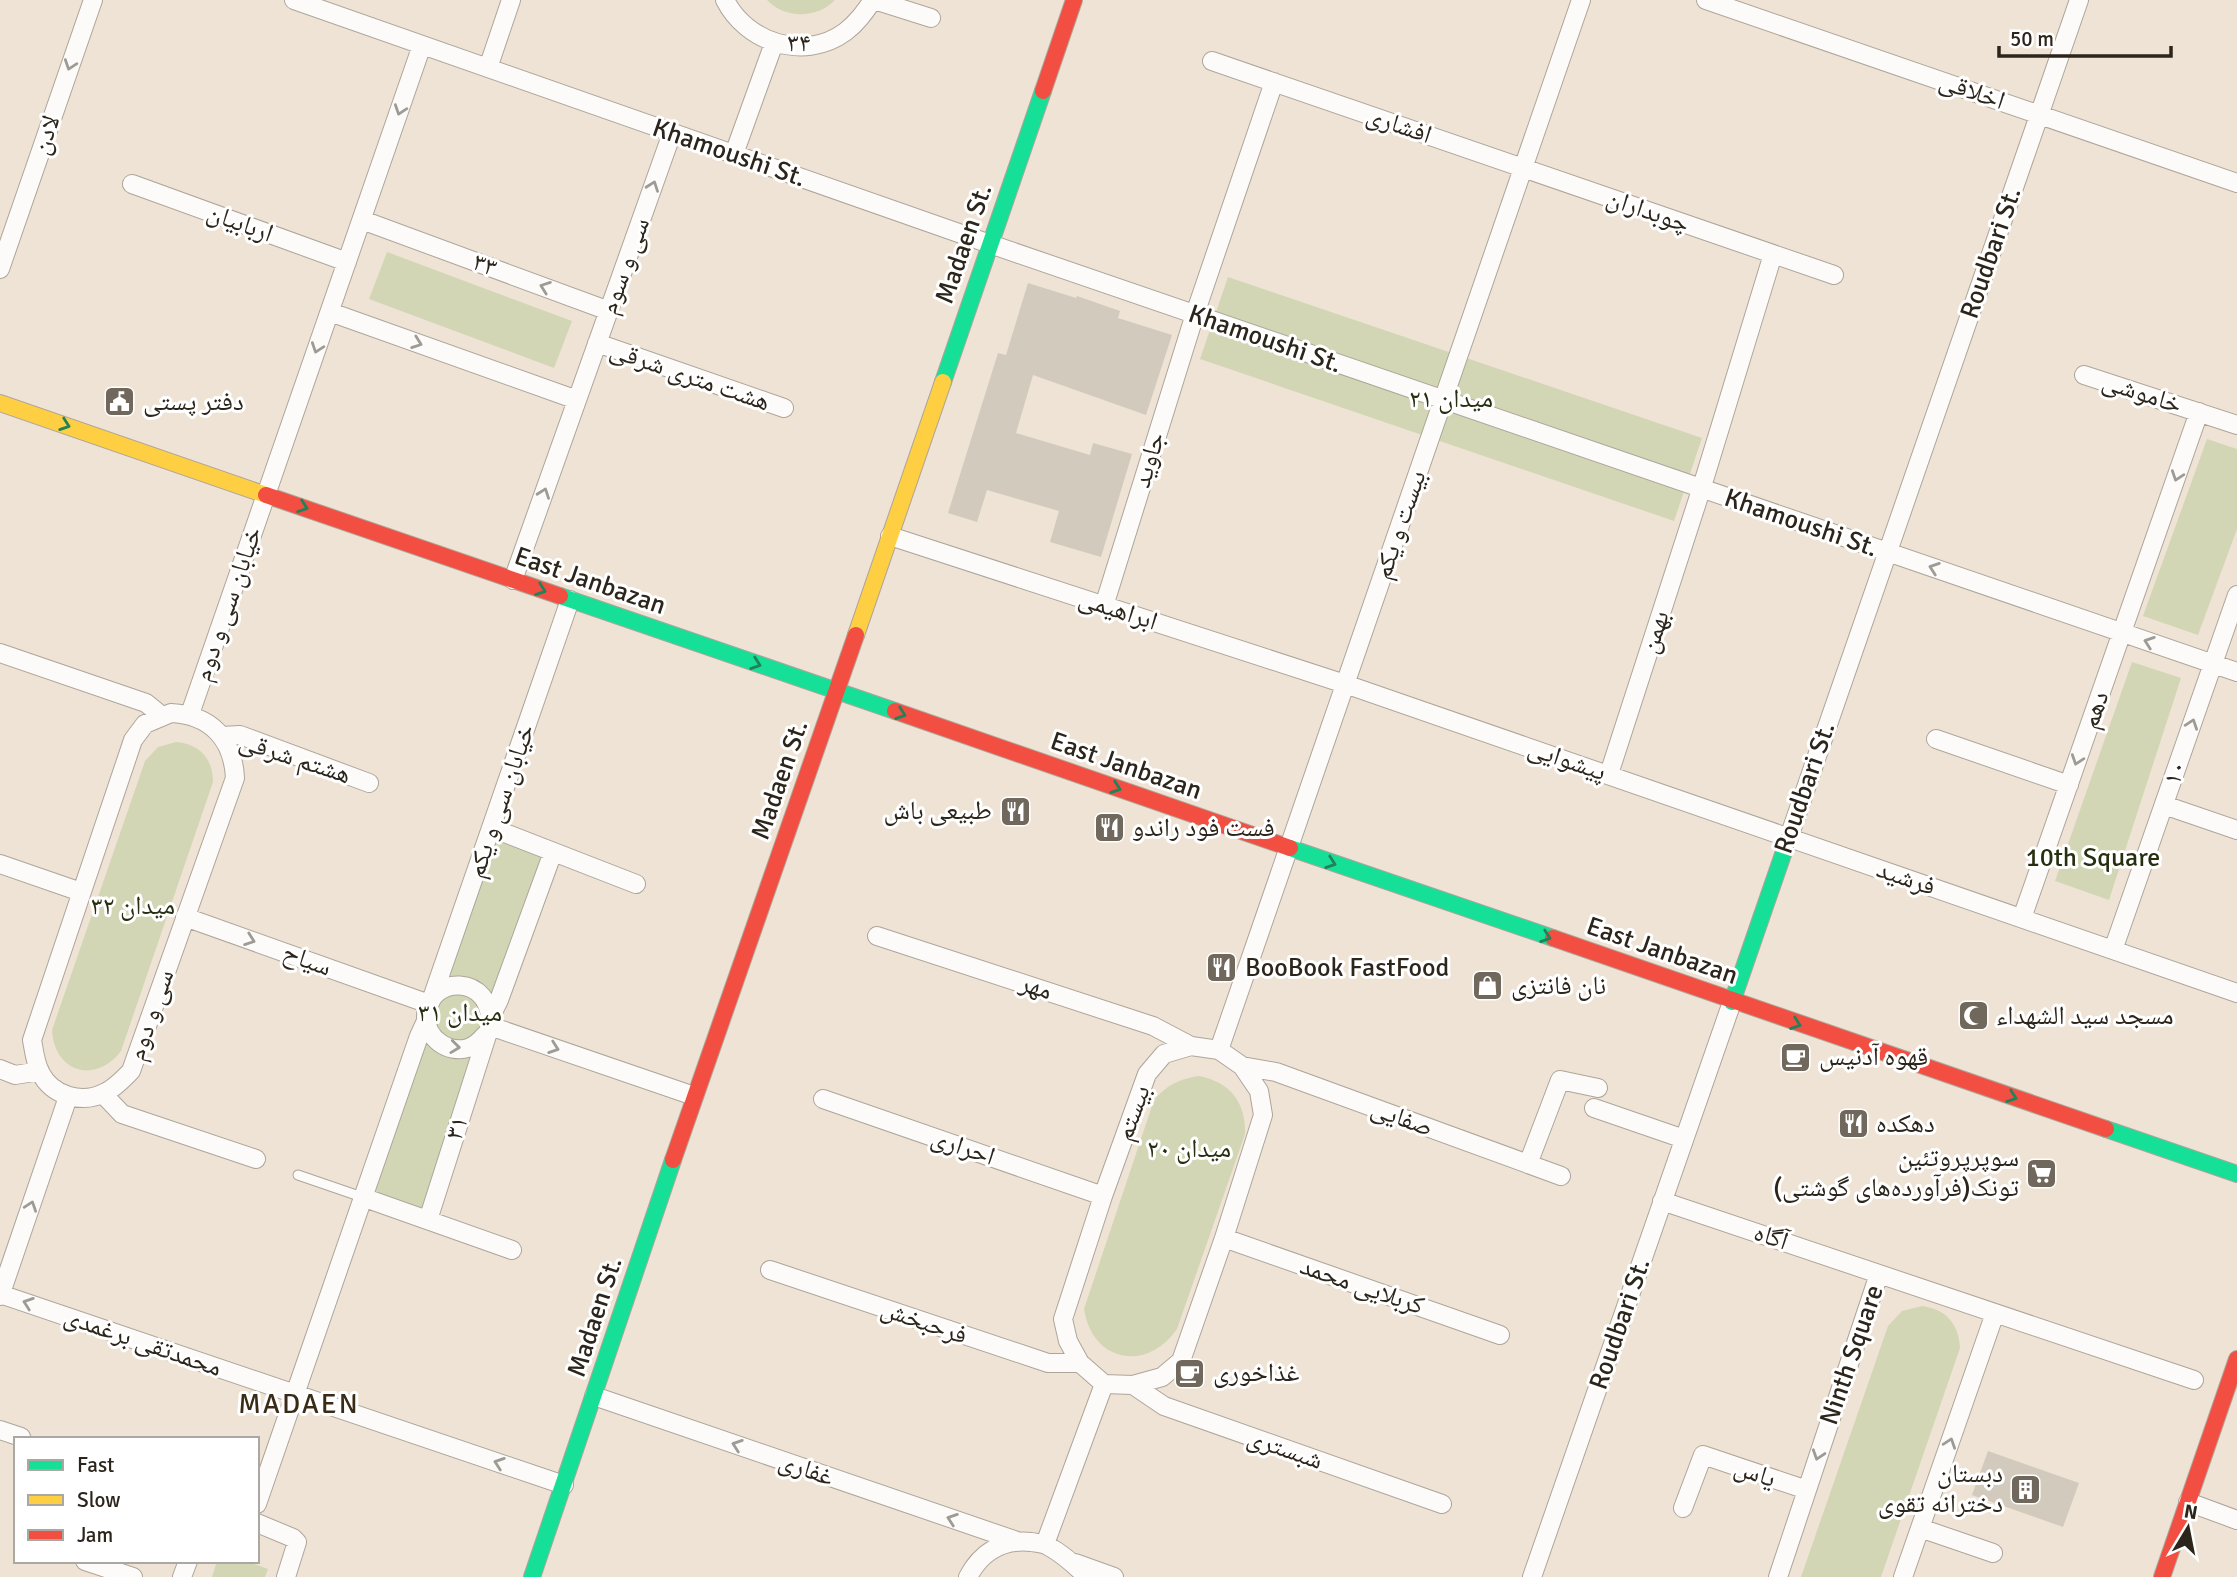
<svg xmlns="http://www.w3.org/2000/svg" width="2237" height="1577" viewBox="0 0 2237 1577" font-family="Signika,'Noto Naskh Arabic',sans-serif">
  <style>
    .green { fill: #d3d6b5 }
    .building { fill: #d3cabe }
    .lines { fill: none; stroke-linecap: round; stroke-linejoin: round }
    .lane-casing { stroke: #aea59a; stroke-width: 11 }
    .street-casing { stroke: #aea59a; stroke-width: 20 }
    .fast-casing { stroke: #aea59a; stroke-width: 18 }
    .slow-casing { stroke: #aea59a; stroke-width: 18 }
    .jam-casing { stroke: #aea59a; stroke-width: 18 }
    .lane { stroke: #fcfbf9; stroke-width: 9 }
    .street { stroke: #fcfbf9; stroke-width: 18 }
    .fast { stroke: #16e098; stroke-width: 16 }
    .slow { stroke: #ffcf43; stroke-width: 16 }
    .jam { stroke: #f24e42; stroke-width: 16 }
    .oneway { stroke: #9e9b95 }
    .oneway2 { stroke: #21825a }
    .labels { text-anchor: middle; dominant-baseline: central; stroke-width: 6; stroke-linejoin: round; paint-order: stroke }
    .street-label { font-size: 26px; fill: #2c251b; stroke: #fff }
    .park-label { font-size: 26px; fill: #262f0f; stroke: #fff }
    .poi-label { font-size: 26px; fill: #2c251b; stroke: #fff; text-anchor: start }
    .neighbourhood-label { font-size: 28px; letter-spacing: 2px; fill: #3a2b16; stroke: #fff }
  </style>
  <rect width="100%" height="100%" fill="#eee3d4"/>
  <path class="green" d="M767 0H835C817 19 785 19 767 0Z
    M387 252 572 321 554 368 369 299Z
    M1228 277 1702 438 1674 521 1200 359Z
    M2207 439 2237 449V529L2198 635 2143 616Z
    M2132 662 2181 678 2109 900 2055 881Z
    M176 742C200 744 213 759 213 782L121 1051C95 1085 54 1072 52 1030L145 761 158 747Z
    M495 837 545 854 422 1210 372 1193Z
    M1199 1076C1230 1082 1246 1102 1245 1134L1177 1329C1147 1373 1092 1362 1084 1309L1154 1100C1167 1085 1179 1079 1199 1076Z
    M1922 1306C1946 1309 1959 1324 1960 1348L1881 1577H1801L1888 1326 1902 1311Z
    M217 1561H246L268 1569 265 1577H212Z"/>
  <path class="building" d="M1028 283 1076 298 1077 296 1120 311 1118 318 1172 335 1146 415 1033 375 1016 433 1090 455 1093 443 1132 454 1101 557 1050 542 1059 511 987 490 977 522 948 513 998 353 1006 355Z
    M1988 1451 2079 1483 2063 1527 1972 1495Z"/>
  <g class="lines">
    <defs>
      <path id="lane" d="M298 1175 365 1198"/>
      <path id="street" d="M294 0 990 244 2237 672
        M725 0C746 42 804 62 845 32 857 23 864 13 873 0
        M874 0 931 18
        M1706 0 2237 183
        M1212 61 1834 275
        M488 68 511 0
        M734 154 774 43
        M132 184 347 262
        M362 220 609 311
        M0 269 93 0
        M330 312 577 400
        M597 343 784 408
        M2084 375 2237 425
        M890 536 1345 684 2237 993
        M513 580 672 133
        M1104 606 1195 314 1274 82
        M0 653 146 703 162 716
        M171 713C211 715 233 739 235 778L131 1071C123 1079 116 1087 106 1092 82 1105 52 1096 40 1072 35 1062 34 1050 32 1040L133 740 145 724Z
        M190 714 422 45
        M222 736 240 735 369 783
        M1936 739 2069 785
        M1609 774 1701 490 1773 254
        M2164 805 2237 830
        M492 828 636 884
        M1789 837 2079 0
        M0 864 81 892
        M185 917 429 1004
        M2022 918 2199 412
        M877 936 1153 1026 1191 1046
        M2113 950 2237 595
        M431 1001 570 600
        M491 1016 499 1000 553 852
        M490 1026 694 1096
        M1191 1046 1219 1050 1242 1066 1259 1091 1263 1115 1224 1238 1181 1361 1162 1377 1133 1385 1104 1384 1080 1363 1068 1341 1063 1319 1103 1196 1147 1074 1164 1054Z
        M1219 1050 1581 0
        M1242 1066 1276 1072 1561 1176
        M0 1069 15 1075 40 1071
        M103 1094 122 1114 256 1159
        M823 1099 1103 1196
        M1594 1108 1684 1139
        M1528 1164 1560 1080 1598 1088
        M365 1198 512 1250
        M1662 1201 2194 1380
        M428 1220 490 1026C494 973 427 974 426 1017 426 1038 448 1054 468 1048 475 1046 480 1041 485 1035
        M1224 1238 1500 1335
        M770 1270 1048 1363H1080
        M0 1294 564 1485
        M0 1296 68 1097
        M1133 1385 1164 1406 1442 1504
        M594 1396 1017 1541
        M0 1430 21 1437
        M2188 1502 2237 1520
        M257 1504 419 1036 426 1021
        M1683 1508 1703 1455 1807 1490
        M257 1523 293 1538 297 1542 286 1577
        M1920 1528 1993 1553
        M1045 1544 1104 1384
        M85 1561 133 1577
        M1075 1563 1114 1577
        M182 1577 188 1561
        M968 1577C981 1552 1003 1539 1031 1542 1037 1543 1043 1543 1048 1546 1063 1554 1075 1565 1087 1577
        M1532 1577 1732 1002
        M1778 1577 1879 1274
        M1903 1577 1995 1313"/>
      <path id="fast" d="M943 382 1043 91
        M560 596 895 711
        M1290 848 1553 938
        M1732 1002 1789 837
        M2106 1129 2237 1174
        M532 1577 673 1160"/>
      <path id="slow" d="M0 403 266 495
        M856 635 943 382"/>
      <path id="jam" d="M1043 91 1074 0
        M266 495 560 596
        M895 711 1290 848
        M1553 938 2106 1129
        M673 1160 856 635
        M2162 1577 2237 1359"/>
    </defs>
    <use href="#lane" class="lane-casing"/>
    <use href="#street" class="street-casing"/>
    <use href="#fast" class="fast-casing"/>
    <use href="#slow" class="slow-casing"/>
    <use href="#jam" class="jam-casing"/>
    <use href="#lane" class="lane"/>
    <use href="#street" class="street"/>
    <use href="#fast" class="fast"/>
    <use href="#slow" class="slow"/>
    <use href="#jam" class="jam"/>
  </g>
  <defs><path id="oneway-chevron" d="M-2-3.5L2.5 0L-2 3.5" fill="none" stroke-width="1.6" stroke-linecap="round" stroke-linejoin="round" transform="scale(1.75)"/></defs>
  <g class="oneway">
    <use href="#oneway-chevron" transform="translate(70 65) rotate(109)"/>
    <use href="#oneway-chevron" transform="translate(400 110) rotate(109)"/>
    <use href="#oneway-chevron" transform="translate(653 186) rotate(-70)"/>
    <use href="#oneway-chevron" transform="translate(545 287) rotate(-160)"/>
    <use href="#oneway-chevron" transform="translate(417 343) rotate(20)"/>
    <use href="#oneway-chevron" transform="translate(317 348) rotate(109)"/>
    <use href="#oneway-chevron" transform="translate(2177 476) rotate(109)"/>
    <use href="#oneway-chevron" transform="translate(544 493) rotate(-70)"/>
    <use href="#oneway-chevron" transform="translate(1934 568) rotate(-161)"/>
    <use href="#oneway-chevron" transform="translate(2149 642) rotate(-161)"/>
    <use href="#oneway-chevron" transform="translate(2192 724) rotate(-71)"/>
    <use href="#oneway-chevron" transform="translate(2077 760) rotate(109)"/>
    <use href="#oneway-chevron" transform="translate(250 940) rotate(20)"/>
    <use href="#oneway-chevron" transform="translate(455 1047) rotate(7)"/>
    <use href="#oneway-chevron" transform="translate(554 1048) rotate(19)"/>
    <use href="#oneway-chevron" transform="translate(31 1206) rotate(-71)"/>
    <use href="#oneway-chevron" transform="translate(28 1303) rotate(-161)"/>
    <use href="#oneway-chevron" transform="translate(1950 1443) rotate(-71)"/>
    <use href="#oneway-chevron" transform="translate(737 1445) rotate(-161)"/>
    <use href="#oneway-chevron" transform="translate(1818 1455) rotate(108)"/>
    <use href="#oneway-chevron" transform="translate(499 1463) rotate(-161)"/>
    <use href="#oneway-chevron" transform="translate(952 1519) rotate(-161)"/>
  </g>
  <g class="oneway2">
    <use href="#oneway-chevron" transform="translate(65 425) rotate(19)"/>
    <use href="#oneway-chevron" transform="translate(303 507) rotate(19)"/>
    <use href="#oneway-chevron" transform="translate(541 590) rotate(19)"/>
    <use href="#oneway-chevron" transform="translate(756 664) rotate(19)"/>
    <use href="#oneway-chevron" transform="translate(901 714) rotate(19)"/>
    <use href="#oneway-chevron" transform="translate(1116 788) rotate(19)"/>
    <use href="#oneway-chevron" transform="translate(1331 863) rotate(19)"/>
    <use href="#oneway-chevron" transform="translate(1546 937) rotate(19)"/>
    <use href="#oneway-chevron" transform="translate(1796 1024) rotate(19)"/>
    <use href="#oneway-chevron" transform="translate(2012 1097) rotate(19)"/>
  </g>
  <defs>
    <symbol id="civic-square" viewBox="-11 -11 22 22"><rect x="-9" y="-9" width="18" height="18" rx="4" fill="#70685c" stroke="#fff"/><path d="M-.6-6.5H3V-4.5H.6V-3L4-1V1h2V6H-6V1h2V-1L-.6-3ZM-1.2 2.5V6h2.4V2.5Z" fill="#fff"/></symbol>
    <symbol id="restaurant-square" viewBox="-11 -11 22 22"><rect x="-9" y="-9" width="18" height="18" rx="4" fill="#70685c" stroke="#fff"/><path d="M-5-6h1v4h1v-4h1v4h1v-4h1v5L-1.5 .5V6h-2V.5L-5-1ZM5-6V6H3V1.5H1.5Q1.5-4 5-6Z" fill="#fff"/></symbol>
    <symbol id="shop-square" viewBox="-11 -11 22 22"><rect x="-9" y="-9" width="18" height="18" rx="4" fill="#70685c" stroke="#fff"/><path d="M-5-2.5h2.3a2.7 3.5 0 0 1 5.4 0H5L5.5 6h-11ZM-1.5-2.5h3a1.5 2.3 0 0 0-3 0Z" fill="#fff"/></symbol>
    <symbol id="mosque-square" viewBox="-11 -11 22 22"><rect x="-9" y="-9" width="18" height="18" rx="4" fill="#70685c" stroke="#fff"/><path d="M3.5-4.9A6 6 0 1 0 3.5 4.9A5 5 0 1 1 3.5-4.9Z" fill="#fff"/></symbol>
    <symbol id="cafe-square" viewBox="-11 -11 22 22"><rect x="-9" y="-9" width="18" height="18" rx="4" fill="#70685c" stroke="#fff"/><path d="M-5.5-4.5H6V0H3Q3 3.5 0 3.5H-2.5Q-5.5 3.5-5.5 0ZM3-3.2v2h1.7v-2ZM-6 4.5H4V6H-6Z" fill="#fff"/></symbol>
    <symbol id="supermarket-square" viewBox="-11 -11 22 22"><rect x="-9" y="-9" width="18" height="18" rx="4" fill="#70685c" stroke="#fff"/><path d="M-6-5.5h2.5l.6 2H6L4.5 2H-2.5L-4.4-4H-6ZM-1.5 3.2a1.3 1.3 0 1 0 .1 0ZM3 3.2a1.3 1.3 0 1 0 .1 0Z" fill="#fff"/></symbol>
    <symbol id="building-square" viewBox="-11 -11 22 22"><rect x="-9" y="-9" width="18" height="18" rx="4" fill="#70685c" stroke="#fff"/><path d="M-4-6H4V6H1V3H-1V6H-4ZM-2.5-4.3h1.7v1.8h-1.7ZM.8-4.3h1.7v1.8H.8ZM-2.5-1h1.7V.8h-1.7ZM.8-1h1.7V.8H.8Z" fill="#fff"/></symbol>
  </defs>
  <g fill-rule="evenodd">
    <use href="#civic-square" x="102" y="384" width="35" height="35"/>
    <use href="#restaurant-square" x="998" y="794" width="35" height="35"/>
    <use href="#restaurant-square" x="1092" y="810" width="35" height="35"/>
    <use href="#restaurant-square" x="1204" y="950" width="35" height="35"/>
    <use href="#shop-square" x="1470" y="968" width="35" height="35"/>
    <use href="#mosque-square" x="1956" y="998" width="35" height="35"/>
    <use href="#cafe-square" x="1778" y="1040" width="35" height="35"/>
    <use href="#restaurant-square" x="1836" y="1106" width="35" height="35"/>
    <use href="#supermarket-square" x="2024" y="1156" width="35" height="35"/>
    <use href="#cafe-square" x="1172" y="1356" width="35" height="35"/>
    <use href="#building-square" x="2008" y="1472" width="35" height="35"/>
  </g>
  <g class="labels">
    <g class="street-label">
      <text x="799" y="43">۳۴</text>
      <text transform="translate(1972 91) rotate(19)">اخلاقی</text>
      <text transform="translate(1399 125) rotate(19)">افشاری</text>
      <text transform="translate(46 135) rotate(-71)">لادن</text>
      <text transform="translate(729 153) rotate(19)">Khamoushi St.</text>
      <text transform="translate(1648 211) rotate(19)">چوبداران</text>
      <text transform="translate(240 223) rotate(20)">اربابیان</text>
      <text transform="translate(964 244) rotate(-71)">Madaen St.</text>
      <text transform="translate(1991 253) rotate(-71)">Roudbari St.</text>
      <text transform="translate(485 265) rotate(20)">۳۳</text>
      <text transform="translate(625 266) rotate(-70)">سی و سوم</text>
      <text transform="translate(1265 339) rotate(19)">Khamoushi St.</text>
      <text transform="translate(690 376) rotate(19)">هشت متری شرقی</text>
      <text transform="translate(2142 393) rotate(18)">خاموشی</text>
      <text transform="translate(1149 460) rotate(-73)">جاوید</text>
      <text transform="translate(1801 523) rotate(19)">Khamoushi St.</text>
      <text transform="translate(1400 525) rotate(-71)">بیست و یکم</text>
      <text transform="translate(590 581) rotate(19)">East Janbazan</text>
      <text transform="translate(228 604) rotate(-71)">خیابان سی و دوم</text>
      <text transform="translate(1118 610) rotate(18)">ابراهیمی</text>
      <text transform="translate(1655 632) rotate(-72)">بهمن</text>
      <text transform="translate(2095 710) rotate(-71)">دهم</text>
      <text transform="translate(295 758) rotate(18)">هشتم شرقی</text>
      <text transform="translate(1567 760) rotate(19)">پیشوایی</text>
      <text transform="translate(1126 766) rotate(19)">East Janbazan</text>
      <text transform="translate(2175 773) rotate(-71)">۱۰</text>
      <text transform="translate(780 780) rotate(-71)">Madaen St.</text>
      <text transform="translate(1805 788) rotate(-71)">Roudbari St.</text>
      <text transform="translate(501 801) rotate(-71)">خیابان سی و یکم</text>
      <text transform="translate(1906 878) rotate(19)">فرشید</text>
      <text transform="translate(1662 951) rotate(19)">East Janbazan</text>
      <text transform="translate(307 960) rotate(20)">سیاح</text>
      <text transform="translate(1036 987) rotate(18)">مهر</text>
      <text transform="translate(151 1015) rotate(-71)">سی و دوم</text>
      <text transform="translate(1133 1113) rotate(-70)">بیستم</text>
      <text transform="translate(1402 1118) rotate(20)">صفایی</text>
      <text transform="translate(457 1128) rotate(-72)">۳۱</text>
      <text transform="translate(963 1147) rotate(19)">احراری</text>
      <text transform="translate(1771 1237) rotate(19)">آگاه</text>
      <text transform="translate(1362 1286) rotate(19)">کربلایی محمد</text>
      <text transform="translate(595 1317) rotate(-72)">Madaen St.</text>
      <text transform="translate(924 1322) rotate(19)">فرحبخش</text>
      <text transform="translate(1620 1324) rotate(-71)">Roudbari St.</text>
      <text transform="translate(143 1342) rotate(19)">محمدتقی برغمدی</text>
      <text transform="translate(1852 1355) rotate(-71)">Ninth Square</text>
      <text transform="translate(1285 1449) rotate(19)">شبستری</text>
      <text transform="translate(806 1469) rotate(19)">غفاری</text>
      <text transform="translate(1755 1473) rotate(19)">یاس</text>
    </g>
    <g class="park-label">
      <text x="1451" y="399">میدان ۲۱</text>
      <text x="2093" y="858">10th Square</text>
      <text x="133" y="906">میدان ۳۲</text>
      <text x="460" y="1013">میدان ۳۱</text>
      <text x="1189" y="1149">میدان ۲۰</text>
    </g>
    <g class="poi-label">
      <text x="143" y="402">دفتر پستی</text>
      <text x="992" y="811" text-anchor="end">طبیعی باش</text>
      <text x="1132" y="828">فست فود راندو</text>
      <text x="1245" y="968">BooBook FastFood</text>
      <text x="1511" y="986">نان فانتزی</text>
      <text x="1996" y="1016">مسجد سید الشهداء</text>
      <text x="1819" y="1057">قهوه آدنیس</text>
      <text x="1876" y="1124">دهکده</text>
      <text x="2019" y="1158" text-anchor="end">سوپرپروتئین<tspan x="2019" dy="30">تونک(فرآورده‌های گوشتی)</tspan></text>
      <text x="1213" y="1373">غذاخوری</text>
      <text x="2003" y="1474" text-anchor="end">دبستان<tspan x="2003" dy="30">دخترانه تقوی</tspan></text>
    </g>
    <g class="neighbourhood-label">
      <text x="299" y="1404">MADAEN</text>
    </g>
  </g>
  <rect x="14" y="1437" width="245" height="126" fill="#ffffff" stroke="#aba8a4" stroke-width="2"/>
  <rect x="28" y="1460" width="35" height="10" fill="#16e098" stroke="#aba8a4" stroke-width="2"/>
  <text x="77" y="1472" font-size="21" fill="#2c251b">Fast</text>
  <rect x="28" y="1495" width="35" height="10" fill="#ffcf43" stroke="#aba8a4" stroke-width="2"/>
  <text x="77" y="1507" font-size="21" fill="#2c251b">Slow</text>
  <rect x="28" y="1530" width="35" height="10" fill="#f24e42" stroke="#aba8a4" stroke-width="2"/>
  <text x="77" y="1542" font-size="21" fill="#2c251b">Jam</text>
  <g transform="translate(2188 1528) rotate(10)" stroke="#ffffff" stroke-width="5" paint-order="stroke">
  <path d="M0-5L12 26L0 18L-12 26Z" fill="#2c251b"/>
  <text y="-10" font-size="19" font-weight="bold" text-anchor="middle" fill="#2c251b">N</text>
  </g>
  <path d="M1999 46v10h172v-10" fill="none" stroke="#2c251b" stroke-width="3.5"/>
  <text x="2010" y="46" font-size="21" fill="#2c251b" stroke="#ffffff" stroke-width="5" paint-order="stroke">50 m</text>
</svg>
